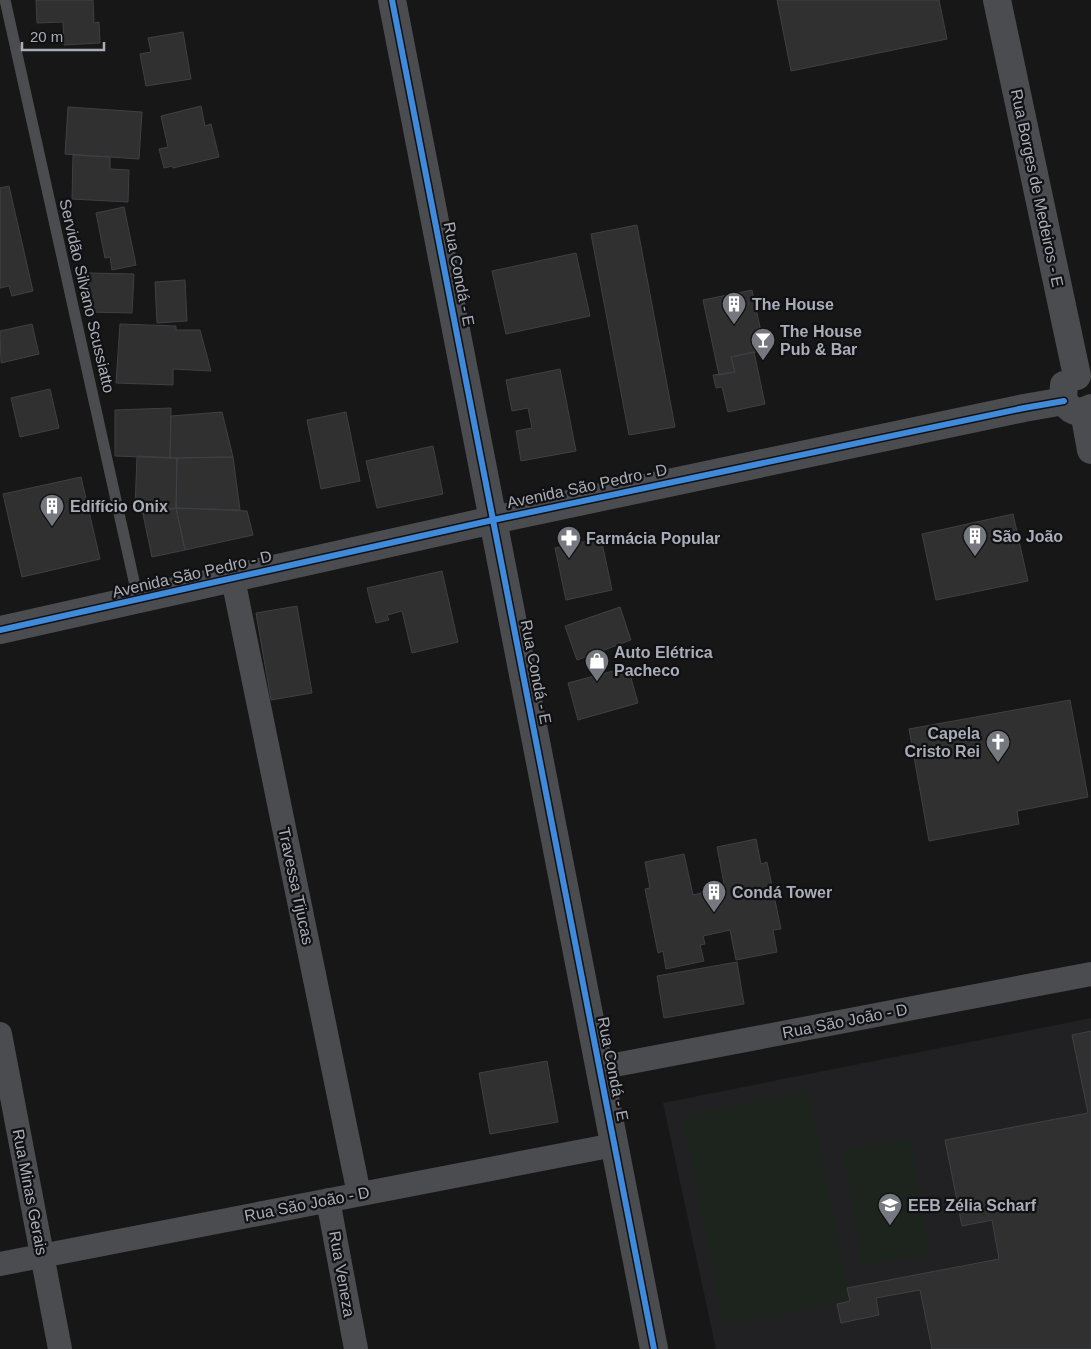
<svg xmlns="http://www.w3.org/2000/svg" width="1091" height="1349" viewBox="0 0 1091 1349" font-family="Helvetica,sans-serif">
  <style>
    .built { fill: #212123 }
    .green { fill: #1d241e }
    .building { fill: #303031; stroke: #3f4043 }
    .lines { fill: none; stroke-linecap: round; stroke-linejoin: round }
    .service { stroke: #4b4c50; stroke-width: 11 }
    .minor { stroke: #4b4c50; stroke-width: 24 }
    .tertiary { stroke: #4b4c50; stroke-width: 28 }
    .cycleway-casing { stroke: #111113; stroke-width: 9 }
    .cycleway { stroke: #408adc; stroke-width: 6 }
    .labels { text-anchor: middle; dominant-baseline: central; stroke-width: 4.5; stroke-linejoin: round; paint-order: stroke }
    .street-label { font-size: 16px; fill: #a9adb8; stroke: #111113 }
    .poi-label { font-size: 16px; font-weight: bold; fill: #a9adb8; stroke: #111113; text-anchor: start }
  </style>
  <rect width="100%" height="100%" fill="#171717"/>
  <path class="built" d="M1091 1018V1349H716L663 1103Z"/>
  <path class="green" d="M809 1091 850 1301 723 1326 682 1115Z
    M910 1138 930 1254 862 1265 842 1150Z"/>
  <path class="building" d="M36 0H93L94 23 99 22 100 43 64 45 63 22 37 23Z
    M777 0H939L947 39 791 71Z
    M183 32 191 79 146 86 140 54 151 52 148 38Z
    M201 106 205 126 211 124 219 157 173 168 172 166 164 168 159 149 168 147 161 116Z
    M68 107 142 112 139 159 65 154Z
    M73 155 110 157V169L129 170 128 202 72 199Z
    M9 186 33 291 12 296 9 286 0 288V188Z
    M124 207 136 265 112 270 110 257 105 258 96 213Z
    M637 225 675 427 629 435 591 234Z
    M576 253 590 316 506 334 492 271Z
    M89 273 134 274 132 313 87 312Z
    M185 280 187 321 157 323 155 282Z
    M752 290 765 350 731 357 735 372 719 375 703 300Z
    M32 324 39 354 1 363 0 331Z
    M120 324 176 326V330H200L211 371 173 369V385L116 383Z
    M754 352 765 404 728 412 722 387 716 388 713 375 735 372 731 357Z
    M560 369 576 451 521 461 516 431 532 428 528 408 512 411 506 380Z
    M50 389 59 428 20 437 11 398Z
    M171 408 170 458 115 456V410Z
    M222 412 233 457 170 458 171 416Z
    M346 412 360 481 321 489 307 420Z
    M433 446 443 494 377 508 366 461Z
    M137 456 177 458 176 508 143 514 135 508Z
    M233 457 240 510 176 508 177 458Z
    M81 477 100 559 22 577 3 494Z
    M176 508 247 511 253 535 185 550Z
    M176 508 185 550 152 557 143 514Z
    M1013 514 1028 581 936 600 922 534Z
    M601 538 612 590 566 600 555 548Z
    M442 571 458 642 412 653 402 611 387 615 389 620 376 623 367 588Z
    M297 606 312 693 271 700 256 613Z
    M620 607 631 640 577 660 565 626Z
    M628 667 638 703 578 720 568 683Z
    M1070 700 1088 797 1017 811 1019 824 929 841 909 729Z
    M756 839 761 864 767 862 781 929 773 930 777 952 736 960 730 930 703 936 705 944 700 945 704 961 666 969 663 951 658 953 645 889 650 888 645 862 684 854 693 895 713 890 714 897 726 894 717 847Z
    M737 962 744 1004 664 1018 657 976Z
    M1091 1031V1349H932L920 1290 876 1298 879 1315 841 1323 837 1304 850 1301 847 1288 999 1259 992 1220 962 1226 945 1140 1088 1113 1072 1035Z
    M547 1061 558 1122 490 1134 479 1073Z"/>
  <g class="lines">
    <path class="service" d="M5 0 138 599"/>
    <path class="minor" d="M233 579 359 1194
      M0 1034 60 1349
      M599 1068 1091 974
      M328 1200 356 1349
      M0 1264 614 1145"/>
    <path class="tertiary" d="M392 0 654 1349
      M997 0 1077 376
      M1064 385 1063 398C1068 411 1078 415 1091 408
      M1084 412 1091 450
      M0 630 493 520 1024 408 1064 401"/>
    <defs>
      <path id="cycleway" d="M392 0 654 1349
        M0 630 493 520 1024 408 1064 401"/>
    </defs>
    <use href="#cycleway" class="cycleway-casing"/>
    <use href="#cycleway" class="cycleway"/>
  </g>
  <defs>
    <symbol id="building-pin" viewBox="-11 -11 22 30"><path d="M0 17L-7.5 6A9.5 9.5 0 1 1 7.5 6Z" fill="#767880" stroke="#111113"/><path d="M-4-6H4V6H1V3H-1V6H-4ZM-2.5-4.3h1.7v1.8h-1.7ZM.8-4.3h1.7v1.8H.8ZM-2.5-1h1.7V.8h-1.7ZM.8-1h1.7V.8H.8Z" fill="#fff"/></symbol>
    <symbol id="bar-pin" viewBox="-11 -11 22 30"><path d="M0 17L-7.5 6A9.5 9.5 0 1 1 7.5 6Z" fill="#767880" stroke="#111113"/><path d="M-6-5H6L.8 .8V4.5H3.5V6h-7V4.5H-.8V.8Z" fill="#fff"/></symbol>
    <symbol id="pharmacy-pin" viewBox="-11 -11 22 30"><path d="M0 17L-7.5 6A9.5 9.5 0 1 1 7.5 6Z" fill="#767880" stroke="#111113"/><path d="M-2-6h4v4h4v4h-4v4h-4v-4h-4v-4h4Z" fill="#fff"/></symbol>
    <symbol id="shop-pin" viewBox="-11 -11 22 30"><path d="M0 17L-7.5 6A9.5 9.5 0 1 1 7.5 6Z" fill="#767880" stroke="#111113"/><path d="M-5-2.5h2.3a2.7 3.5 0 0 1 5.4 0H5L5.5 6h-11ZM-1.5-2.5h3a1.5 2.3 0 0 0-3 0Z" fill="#fff"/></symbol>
    <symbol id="church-pin" viewBox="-11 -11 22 30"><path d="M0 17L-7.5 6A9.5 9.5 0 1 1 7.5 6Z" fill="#767880" stroke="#111113"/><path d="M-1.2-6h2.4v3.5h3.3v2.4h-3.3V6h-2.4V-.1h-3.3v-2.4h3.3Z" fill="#fff"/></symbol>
    <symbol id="school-pin" viewBox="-11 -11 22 30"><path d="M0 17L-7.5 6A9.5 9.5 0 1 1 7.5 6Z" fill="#767880" stroke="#111113"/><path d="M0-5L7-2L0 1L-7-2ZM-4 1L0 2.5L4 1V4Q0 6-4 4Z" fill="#fff"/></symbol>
  </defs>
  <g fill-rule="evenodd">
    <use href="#building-pin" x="720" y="290" width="28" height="38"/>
    <use href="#bar-pin" x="749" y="326" width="28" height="38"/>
    <use href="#building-pin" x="38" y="492" width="28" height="38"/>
    <use href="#building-pin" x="961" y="522" width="28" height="38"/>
    <use href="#pharmacy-pin" x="555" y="524" width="28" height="38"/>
    <use href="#shop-pin" x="583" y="647" width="28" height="38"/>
    <use href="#church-pin" x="984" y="728" width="28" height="38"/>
    <use href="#building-pin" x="700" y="878" width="28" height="38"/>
    <use href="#school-pin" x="876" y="1191" width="28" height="38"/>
  </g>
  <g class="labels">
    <g class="street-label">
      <text transform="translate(1037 188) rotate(78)">Rua Borges de Medeiros - E</text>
      <text transform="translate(459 274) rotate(79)">Rua Condá - E</text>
      <text transform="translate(87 296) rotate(77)">Servidão Silvano Scussiatto</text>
      <text transform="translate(587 486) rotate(-12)">Avenida São Pedro - D</text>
      <text transform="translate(192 574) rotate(-13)">Avenida São Pedro - D</text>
      <text transform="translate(536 672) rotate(79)">Rua Condá - E</text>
      <text transform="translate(296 886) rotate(78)">Travessa Tijucas</text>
      <text transform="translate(845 1021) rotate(-11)">Rua São João - D</text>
      <text transform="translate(613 1069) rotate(79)">Rua Condá - E</text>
      <text transform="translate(30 1192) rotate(79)">Rua Minas Gerais</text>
      <text transform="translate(307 1204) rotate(-11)">Rua São João - D</text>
      <text transform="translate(342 1274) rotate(80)">Rua Veneza</text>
    </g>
    <g class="poi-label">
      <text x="752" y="304">The House</text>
      <text x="780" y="331">The House<tspan x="780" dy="18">Pub &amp; Bar</tspan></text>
      <text x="70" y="506">Edifício Onix</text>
      <text x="992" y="536">São João</text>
      <text x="586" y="538">Farmácia Popular</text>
      <text x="614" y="652">Auto Elétrica<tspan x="614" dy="18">Pacheco</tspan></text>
      <text x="980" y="733" text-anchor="end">Capela<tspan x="980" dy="18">Cristo Rei</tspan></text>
      <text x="732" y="892">Condá Tower</text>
      <text x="908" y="1205">EEB Zélia Scharf</text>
    </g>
  </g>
  <path d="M22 42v8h82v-8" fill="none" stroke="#a9adb8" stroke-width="2.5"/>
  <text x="30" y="42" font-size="15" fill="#a9adb8" stroke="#111113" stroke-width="4" paint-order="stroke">20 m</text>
</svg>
